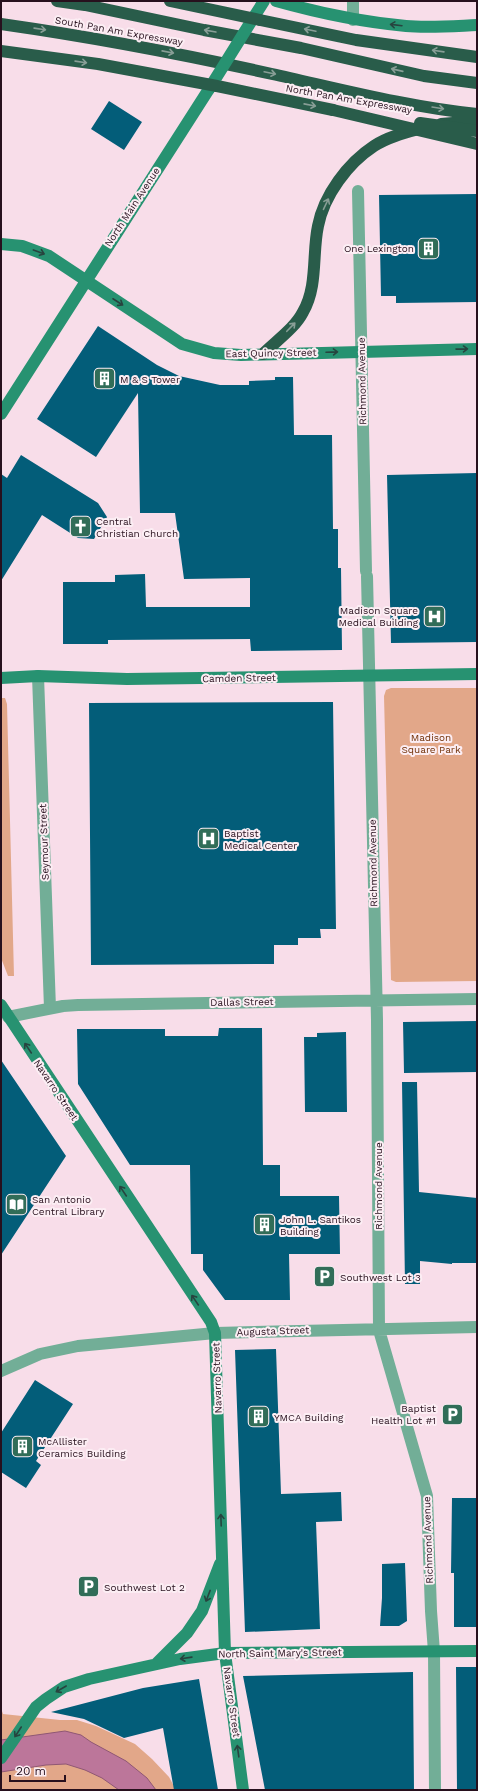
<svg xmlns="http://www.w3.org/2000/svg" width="478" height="1791" viewBox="0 0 478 1791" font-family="'Work Sans',sans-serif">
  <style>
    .green { fill: #e2a789 }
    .water { fill: #bc769a; stroke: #8f5774 }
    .building { fill: #035d79 }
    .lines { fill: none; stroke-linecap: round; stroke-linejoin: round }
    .street { stroke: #72ae97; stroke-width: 12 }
    .secondary { stroke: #279271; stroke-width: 12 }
    .highway { stroke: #295c4a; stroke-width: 12 }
    .secondary-bridge { stroke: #279271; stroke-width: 12 }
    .highway-bridge { stroke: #295c4a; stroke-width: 12 }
    .oneway { stroke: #27443f }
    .oneway2 { stroke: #889e96 }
    .labels { text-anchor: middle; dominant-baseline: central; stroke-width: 4; stroke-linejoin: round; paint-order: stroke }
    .street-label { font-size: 10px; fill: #27101d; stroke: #fceef4 }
    .poi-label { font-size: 10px; fill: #27101d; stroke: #fceef4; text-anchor: start }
    .park-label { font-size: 10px; fill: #713107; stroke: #fceef4 }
  </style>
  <rect width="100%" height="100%" fill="#f8dde9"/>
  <path class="green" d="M391 688H477V981L396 982 391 980 384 696 386 690Z
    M1 698H5L7 704 14 976H8L1 958Z
    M1 1708 3 1714 60 1720H77L96 1726 135 1744 152 1759 169 1777 176 1790H1Z"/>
  <path class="water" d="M65 1731 81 1735 91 1742 126 1761 147 1778 156 1790H119L102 1778 85 1770 66 1764 46 1765 1 1772V1740Z"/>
  <path class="building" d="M109 101 142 122 124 150 91 129Z
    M477 194V302L396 303V296H381L379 195Z
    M98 326 157 365 179 376 220 385H249V381L275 380V377H293L294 435H332L333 529H338V568H341L342 650 251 651 250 639 108 640V644H63V582H115V575L145 574 146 607H250V578L184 579 175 513H140L138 393 96 457 37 419Z
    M21 455 98 503 107 517 94 539 78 538 42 515 1 581V474L7 478Z
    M477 473V642L391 643 387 475Z
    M333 702 336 929H320L321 938H298V945H274V964L91 965 89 703Z
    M477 1021V1072L404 1073 403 1022Z
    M219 1028H262L263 1165H280V1196H339L340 1254H289L290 1300H225L203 1270V1254H191L190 1165H130L78 1084 77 1029H165V1036H218Z
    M346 1032 347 1112H305L304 1037H317V1033Z
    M1 1060 66 1156 1 1255Z
    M402 1082H417L419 1192 477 1198V1263H452V1264L420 1261V1284H405Z
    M276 1349 281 1494 341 1492 342 1521 316 1522 320 1629 245 1632 235 1350Z
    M35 1380 73 1404 36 1461 41 1465 26 1488 1 1472V1433Z
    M452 1498H477V1627H454V1573H451Z
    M405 1563 407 1621 399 1626H380L382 1598V1564Z
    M456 1667H477V1790H457Z
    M413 1672 414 1790H265L243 1676Z
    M199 1679 218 1790H174L163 1728 124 1738 84 1719 51 1712 143 1688Z"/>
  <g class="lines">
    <path class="street" d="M353 1V20
      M358 191 366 571
      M367 576 377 1020 379 1330 427 1496 431 1611 434 1652 435 1790
      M38 676 50 1008
      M8 1017 63 1006 78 1005 477 999
      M1 1371 40 1354 78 1346 215 1333 477 1327"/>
    <path class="secondary" d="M276 1C319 13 362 22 406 26 429 28 454 26 477 25
      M252 20 264 1
      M1 244 22 246 49 256 182 344 214 353 241 355 477 349
      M1 414 209 89
      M1 678 38 676 127 679 477 674
      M1 1005 211 1322 215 1333 225 1653 243 1790
      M156 1664 187 1633 202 1611 220 1564
      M1 1758 36 1707 46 1699 64 1687 89 1679 180 1659 225 1653 477 1651"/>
    <path class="highway" d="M57 1 85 5 204 30 301 48 424 76 477 83
      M260 20 356 40 477 57
      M1 24C92 37 182 54 272 74 340 89 408 107 477 114
      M217 86 333 110
      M441 124 477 121
      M263 354C276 341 295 328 303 312 318 286 312 254 318 226 324 195 348 163 374 146 388 137 404 133 419 129"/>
    <path class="secondary-bridge" d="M209 89 252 20"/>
    <path class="highway-bridge" d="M170 1 260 20
      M1 51 98 64 217 86
      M333 110 477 144
      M420 123 477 131"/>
  </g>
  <defs><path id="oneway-shaft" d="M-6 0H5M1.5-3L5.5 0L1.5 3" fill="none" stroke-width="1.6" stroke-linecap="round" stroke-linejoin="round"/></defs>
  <g class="oneway">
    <use href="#oneway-shaft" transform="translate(396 25) rotate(-173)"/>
    <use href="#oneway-shaft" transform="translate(39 252) rotate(20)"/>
    <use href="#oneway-shaft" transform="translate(118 302) rotate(33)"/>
    <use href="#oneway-shaft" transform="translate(462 349) rotate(-1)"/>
    <use href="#oneway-shaft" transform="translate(332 352) rotate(-2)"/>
    <use href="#oneway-shaft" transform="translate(28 1048) rotate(-124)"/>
    <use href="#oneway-shaft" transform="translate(123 1191) rotate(-124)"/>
    <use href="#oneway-shaft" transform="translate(195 1300) rotate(-124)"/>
    <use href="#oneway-shaft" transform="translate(221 1520) rotate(-92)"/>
    <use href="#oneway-shaft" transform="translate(208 1596) rotate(111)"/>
    <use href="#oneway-shaft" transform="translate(186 1658) rotate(172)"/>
    <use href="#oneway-shaft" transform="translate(61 1689) rotate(150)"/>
    <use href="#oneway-shaft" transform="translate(18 1732) rotate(123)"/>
    <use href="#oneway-shaft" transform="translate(238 1751) rotate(-98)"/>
  </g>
  <g class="oneway2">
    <use href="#oneway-shaft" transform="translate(40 29) rotate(8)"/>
    <use href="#oneway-shaft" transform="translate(310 30) rotate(-168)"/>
    <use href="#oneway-shaft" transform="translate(210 31) rotate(-170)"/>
    <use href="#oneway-shaft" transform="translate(438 51) rotate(-172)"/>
    <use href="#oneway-shaft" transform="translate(168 52) rotate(11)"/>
    <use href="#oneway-shaft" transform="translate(81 62) rotate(8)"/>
    <use href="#oneway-shaft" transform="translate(397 70) rotate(-167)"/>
    <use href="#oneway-shaft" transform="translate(270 73) rotate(12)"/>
    <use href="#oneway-shaft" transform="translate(310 105) rotate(11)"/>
    <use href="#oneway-shaft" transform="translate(438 108) rotate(9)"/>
    <use href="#oneway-shaft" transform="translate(326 204) rotate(-65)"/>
    <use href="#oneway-shaft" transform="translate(291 327) rotate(-46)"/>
  </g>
  <defs>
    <symbol id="building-square" viewBox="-11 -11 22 22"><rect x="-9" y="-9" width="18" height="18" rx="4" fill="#316d58" stroke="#fceef4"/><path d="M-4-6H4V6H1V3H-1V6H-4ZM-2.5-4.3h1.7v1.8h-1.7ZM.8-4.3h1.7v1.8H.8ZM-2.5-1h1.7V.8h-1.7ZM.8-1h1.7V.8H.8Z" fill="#fff"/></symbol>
    <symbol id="church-square" viewBox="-11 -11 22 22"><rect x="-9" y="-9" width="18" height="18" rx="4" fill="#316d58" stroke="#fceef4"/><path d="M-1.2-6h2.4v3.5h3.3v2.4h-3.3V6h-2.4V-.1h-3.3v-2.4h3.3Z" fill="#fff"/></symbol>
    <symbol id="hospital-square" viewBox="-11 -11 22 22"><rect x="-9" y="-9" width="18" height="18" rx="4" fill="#316d58" stroke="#fceef4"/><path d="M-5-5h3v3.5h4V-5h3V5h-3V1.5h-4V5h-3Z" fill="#fff"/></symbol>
    <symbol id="library-square" viewBox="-11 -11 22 22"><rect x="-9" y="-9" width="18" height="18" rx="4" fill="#316d58" stroke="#fceef4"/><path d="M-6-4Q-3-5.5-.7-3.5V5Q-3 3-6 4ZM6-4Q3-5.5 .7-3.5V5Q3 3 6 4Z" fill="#fff"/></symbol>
    <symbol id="parking-square" viewBox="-11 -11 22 22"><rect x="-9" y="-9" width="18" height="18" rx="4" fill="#316d58" stroke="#fceef4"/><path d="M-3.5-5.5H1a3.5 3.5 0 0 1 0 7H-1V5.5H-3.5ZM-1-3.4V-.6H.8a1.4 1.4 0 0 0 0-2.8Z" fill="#fff"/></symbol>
  </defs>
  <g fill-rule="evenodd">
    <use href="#building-square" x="416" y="236" width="25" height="25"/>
    <use href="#building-square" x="92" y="366" width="25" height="25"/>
    <use href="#church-square" x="68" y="514" width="25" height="25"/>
    <use href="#hospital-square" x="422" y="604" width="25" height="25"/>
    <use href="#hospital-square" x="196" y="826" width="25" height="25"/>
    <use href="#library-square" x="4" y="1192" width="25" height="25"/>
    <use href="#building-square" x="252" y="1212" width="25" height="25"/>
    <use href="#parking-square" x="312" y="1264" width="25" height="25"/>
    <use href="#parking-square" x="440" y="1402" width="25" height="25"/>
    <use href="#building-square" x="246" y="1404" width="25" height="25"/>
    <use href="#building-square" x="10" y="1434" width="25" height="25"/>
    <use href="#parking-square" x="76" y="1574" width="25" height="25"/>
  </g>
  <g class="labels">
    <g class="street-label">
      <text transform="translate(119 31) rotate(10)">South Pan Am Expressway</text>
      <text transform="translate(349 99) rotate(10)">North Pan Am Expressway</text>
      <text transform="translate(132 207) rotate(-57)">North Main Avenue</text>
      <text transform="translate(271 353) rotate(-1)">East Quincy Street</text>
      <text transform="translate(362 381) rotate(-91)">Richmond Avenue</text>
      <text transform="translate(239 678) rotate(-1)">Camden Street</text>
      <text transform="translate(44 842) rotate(-92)">Seymour Street</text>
      <text transform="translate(373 863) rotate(-91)">Richmond Avenue</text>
      <text transform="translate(242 1002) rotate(-1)">Dallas Street</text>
      <text transform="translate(56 1090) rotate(56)">Navarro Street</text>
      <text transform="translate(378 1186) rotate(-90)">Richmond Avenue</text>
      <text transform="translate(273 1331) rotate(-2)">Augusta Street</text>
      <text transform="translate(217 1378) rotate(-92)">Navarro Street</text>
      <text transform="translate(428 1540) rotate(-92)">Richmond Avenue</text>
      <text transform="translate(280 1653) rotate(-1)">North Saint Mary's Street</text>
      <text transform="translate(232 1702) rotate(82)">Navarro Street</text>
    </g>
    <g class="poi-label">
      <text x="414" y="248" text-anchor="end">One Lexington</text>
      <text x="120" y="379">M &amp; S Tower</text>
      <text x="96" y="521">Central<tspan x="96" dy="12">Christian Church</tspan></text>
      <text x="418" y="610" text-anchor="end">Madison Square<tspan x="418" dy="12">Medical Building</tspan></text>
      <text x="224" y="833">Baptist<tspan x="224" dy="12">Medical Center</tspan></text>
      <text x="32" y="1199">San Antonio<tspan x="32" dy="12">Central Library</tspan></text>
      <text x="280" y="1219">John L. Santikos<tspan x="280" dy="12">Building</tspan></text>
      <text x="340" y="1277">Southwest Lot 3</text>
      <text x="436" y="1408" text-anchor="end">Baptist<tspan x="436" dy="12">Health Lot #1</tspan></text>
      <text x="274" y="1417">YMCA Building</text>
      <text x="38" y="1441">McAllister<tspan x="38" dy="12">Ceramics Building</tspan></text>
      <text x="104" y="1587">Southwest Lot 2</text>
    </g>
    <g class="park-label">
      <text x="431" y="737">Madison<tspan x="431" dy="12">Square Park</tspan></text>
    </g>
  </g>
  <rect width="478" height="1791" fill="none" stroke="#27101d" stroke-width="4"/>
  <path d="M10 1775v6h55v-6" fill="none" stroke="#27101d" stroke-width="2"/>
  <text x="16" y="1775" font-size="12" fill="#27101d" stroke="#fceef4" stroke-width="3" paint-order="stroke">20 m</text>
</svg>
